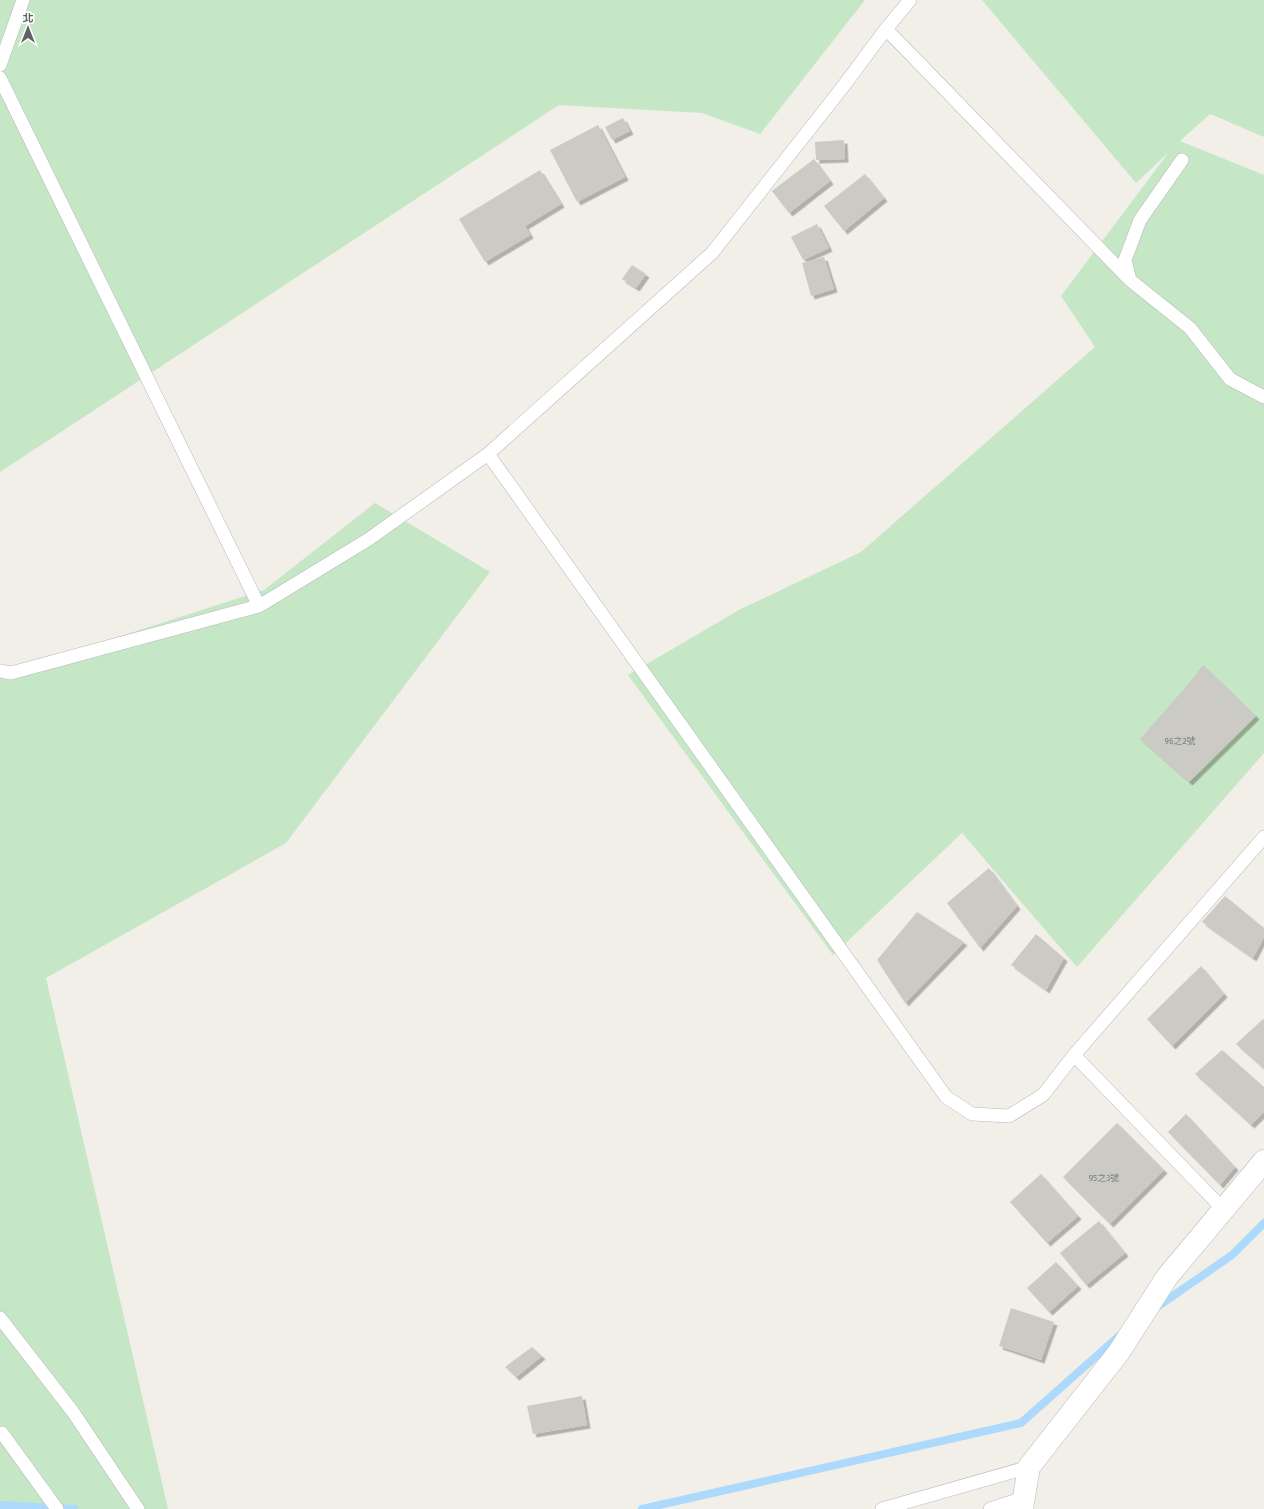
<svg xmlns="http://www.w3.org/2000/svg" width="1264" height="1509" viewBox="0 0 1264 1509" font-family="'Fira Sans Condensed','Noto Sans TC',sans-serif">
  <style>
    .green { fill: #c6e7c6 }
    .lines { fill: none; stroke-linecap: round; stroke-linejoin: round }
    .stream { stroke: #acd9fc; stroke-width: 8 }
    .building { fill: #cccac4; filter: url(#shadow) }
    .lane-casing { stroke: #b5b8bc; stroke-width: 14 }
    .secondary-casing { stroke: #b6babe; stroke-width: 23 }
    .lane { stroke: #fff; stroke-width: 13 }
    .secondary { stroke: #fff; stroke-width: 22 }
    .labels { text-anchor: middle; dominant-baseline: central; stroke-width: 3; stroke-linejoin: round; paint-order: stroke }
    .number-label { font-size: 9px; fill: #7a7d7e }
  </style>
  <defs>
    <filter id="shadow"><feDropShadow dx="3.5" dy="3.5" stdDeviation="0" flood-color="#0004"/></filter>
  </defs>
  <rect width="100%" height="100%" fill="#f1efe8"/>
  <path class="green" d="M0 0H865L760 134 702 113 559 105 0 472Z
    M982 0H1264V137L1210 114 1180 141 1264 175V753L1077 967 962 833 833 955 628 675 739 610 861 552 1095 347 1061 296 1169 152 1136 183Z
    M375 503 490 572 286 843 46 978 168 1509H0V675L264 590Z"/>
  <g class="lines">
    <path class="stream" d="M1157 1307 1232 1255 1264 1223
      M0 1505 74 1509
      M642 1509 1021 1423 1119 1336"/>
  </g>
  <path class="building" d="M623 118 630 131 612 140 605 127Z
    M598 125 625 177 577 202 550 150Z
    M844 140 845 159 816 160 815 142Z
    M814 159 830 181 789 213 772 191Z
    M540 170 561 204 525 226 530 235 485 262 459 219Z
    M865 174 884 198 844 231 824 206Z
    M817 224 829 248 803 260 791 237Z
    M824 257 834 289 811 296 802 263Z
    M632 265 646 274 636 288 622 279Z
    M1203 665 1256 716 1189 782 1140 739 1190 682Z
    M989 868 1017 906 980 948 947 903Z
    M1225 896 1264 928V937L1253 958 1202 922Z
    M917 912 964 942 905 1003 877 960Z
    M1036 934 1064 958 1046 990 1011 965Z
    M1201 966 1224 994 1172 1046 1147 1019Z
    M1263 1019 1264 1020V1069L1236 1044Z
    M1222 1050 1264 1087V1112L1251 1125 1195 1074Z
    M1186 1114 1235 1167 1220 1185 1168 1132Z
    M1117 1123 1164 1170 1110 1224 1063 1177Z
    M1041 1174 1078 1216 1047 1243 1010 1202Z
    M1099 1221 1125 1253 1086 1285 1060 1253Z
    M1056 1262 1078 1286 1049 1312 1027 1288Z
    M1011 1308 1054 1322 1041 1360 999 1346Z
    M532 1347 542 1356 516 1377 505 1367Z
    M582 1396 587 1425 533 1434 527 1406Z"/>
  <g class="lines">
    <defs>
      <path id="lane" d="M886 29 1130 280
        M0 65 23 0
        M0 78 259 606
        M1182 160 1140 220 1125 260 1130 280 1190 328 1230 379 1264 397
        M488 454 946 1097 972 1114 1009 1116 1043 1095 1074 1055 1264 837
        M0 671 11 673 259 606 369 539 488 454 712 253 842 88 886 29 910 0
        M1074 1055 1223 1209
        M0 1318 73 1412 138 1509
        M2 1433 57 1509
        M882 1509 1029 1467
        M990 1509 1024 1498"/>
      <path id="secondary" d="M1022 1509 1029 1467 1119 1352 1167 1277 1264 1161"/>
    </defs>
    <use href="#lane" class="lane-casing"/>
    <use href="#secondary" class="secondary-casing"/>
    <use href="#lane" class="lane"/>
    <use href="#secondary" class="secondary"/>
  </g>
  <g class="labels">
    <g class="number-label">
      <text x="1180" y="741">96之2號</text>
      <text x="1104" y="1178">95之3號</text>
    </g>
  </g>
  <g transform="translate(28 28)" stroke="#ffffff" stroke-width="3" paint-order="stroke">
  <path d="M0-3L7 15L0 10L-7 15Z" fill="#5f6367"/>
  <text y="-6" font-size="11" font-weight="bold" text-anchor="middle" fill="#5f6367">北</text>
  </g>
</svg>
